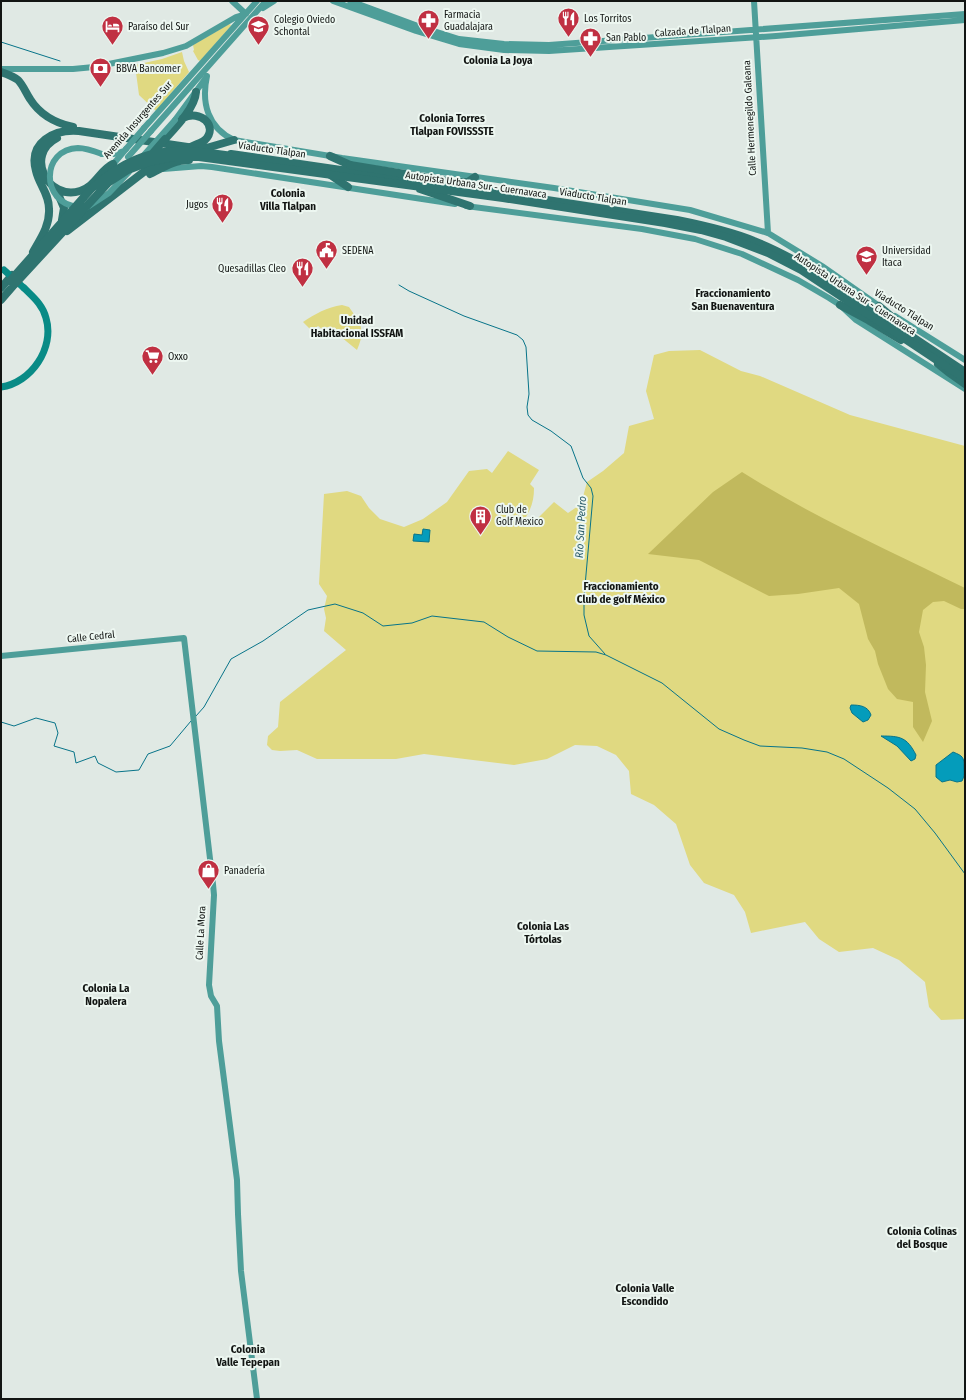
<svg xmlns="http://www.w3.org/2000/svg" width="966" height="1400" viewBox="0 0 966 1400" font-family="'Fira Sans Condensed',sans-serif">
  <style>
    .green { fill: #e0d981 }
    .forest { fill: #c1b95d }
    .water { fill: #049cbb; stroke: #087489 }
    .lines { fill: none; stroke-linecap: round; stroke-linejoin: round }
    .stream { stroke: #087489; stroke-width: 1 }
    .secondary { stroke: #4e9e99; stroke-width: 6 }
    .primary { stroke: #098b86; stroke-width: 7 }
    .highway { stroke: #2f7470; stroke-width: 8 }
    .secondary-bridge { stroke: #4e9e99; stroke-width: 6 }
    .primary-bridge { stroke: #098b86; stroke-width: 7 }
    .highway-bridge { stroke: #2f7470; stroke-width: 8 }
    .labels { text-anchor: middle; dominant-baseline: central; stroke-width: 4; stroke-linejoin: round; paint-order: stroke }
    .poi-label { font-size: 10px; fill: #121513; stroke: #edf7f1; text-anchor: start }
    .street-label { font-size: 10px; fill: #121513; stroke: #edf7f1 }
    .neighbourhood-label { font-size: 11px; font-weight: bold; fill: #121513; stroke: #edf7f1 }
    .water-label { font-size: 11px; font-style: italic; fill: #295b69; stroke: #edf7f1 }
  </style>
  <rect width="100%" height="100%" fill="#e0e9e4"/>
  <path class="green" d="M229 24 231 25 230 27 200 61 198 60 193 51 194 50 193 45Z
    M182 52 184 61 189 72 156 111 139 95 135 65 162 59Z
    M342 305 349 307C361 324 366 329 357 350L330 328 328 327 322 329 318 326 312 331 303 322C315 314 327 307 342 305Z
    M700 350 741 371 760 376 850 415 965 446V1019L941 1020 929 1007 925 982 899 960 873 948 839 952 819 939 805 922 751 933 745 912 734 895 704 883 690 865 676 824 654 805 631 794 629 771 616 755 597 746 575 745 547 759 514 765 424 754 396 759H317L297 750 280 751 272 750 267 745 268 736 278 727 280 702 346 650 324 631 326 618 324 609 327 596 319 584 324 494 347 491 361 496 369 508 380 519 404 527 423 519 447 502 469 471 487 469 492 473 508 451 539 470 530 484 534 488C534 499 532 507 526 517L532 524 554 502 568 513 581 504 587 482 603 471 624 453 629 426 654 419 646 391 654 355 669 351Z"/>
  <path class="forest" d="M742 472C813 517 890 551 965 588V609H961L944 601 933 602 923 610 919 632 924 647 926 665 925 692 932 721 923 742 913 727V702L897 699 888 689 878 664 875 651 868 639 859 604 839 588 798 594 769 596 699 560 648 554 713 492Z"/>
  <path class="water" d="M423 529 430 530 429 542 413 541 414 534 422 535Z
    M851 705C860 705 868 706 871 715L868 720 863 722 852 713 850 708Z
    M881 736C900 736 907 737 916 755L915 759 911 761 897 746Z
    M953 752C963 756 964 757 964 767 964 773 965 775 962 781L957 782 950 780 942 782 936 777V765Z"/>
  <g class="lines">
    <path class="stream" d="M1 42 60 61
      M399 285 409 291 464 316 517 335 523 340 526 347 529 394 527 407 528 415 532 420 551 431 571 446 583 478 591 488 593 496 584 597V615L589 636 605 654
      M196 716 204 707 231 659 263 641 308 610 335 604 363 613 383 626 412 623 432 616 484 622 508 637 537 651 596 652 606 655 662 683 719 729 744 740 760 746 802 748 827 752 844 759 888 788 915 809 935 833 965 874
      M1 722 14 726 36 718 55 723 58 733 54 746 74 752 76 763 95 756 98 763 116 772 139 770 148 754 170 746 191 721"/>
    <path class="secondary" d="M232 1 246 14
      M333 1 416 31 459 44 504 50 549 51 776 36 965 20
      M350 1 418 26 459 39 504 44 549 45 965 14
      M754 1 768 233
      M263 8 274 1
      M1 69H73L94 67 163 53 186 46 236 17 246 14
      M207 76C201 103 208 128 234 140L342 158 554 188 690 210 768 233 822 266 882 308
      M175 120 205 79
      M144 128 257 1
      M151 131 266 1
      M102 154H114L124 151
      M110 168 126 149
      M163 169 201 166 212 167 455 204
      M466 206 642 229 695 239 742 254 798 280 829 298 840 305 856 320 965 389
      M895 316 965 360
      M1 656 184 638 213 884 214 895 209 985 211 996 217 1006 219 1041 237 1180 238 1214 241 1271 257 1399"/>
    <path class="primary" d="M1 387C31 383 55 348 46 318 43 305 33 297 24 288"/>
    <path class="highway" d="M1 72C7 74 13 76 18 80 23 85 26 93 30 99 40 115 55 123 73 127
      M183 118C200 109 219 126 205 140 201 143 195 145 190 147
      M57 138C24 155 48 201 80 191 95 187 100 170 113 164
      M165 139C175 128 195 108 196 92
      M203 149 234 140
      M231 154 478 190
      M330 156 350 165
      M150 174C162 168 175 160 189 160
      M329 174 348 187
      M460 182H468L475 177
      M420 189 470 206
      M508 194 677 220C702 225 730 231 754 241 775 249 795 260 815 272L965 372
      M59 196 64 208 62 220
      M67 231 145 171 168 160
      M33 252C41 238 50 225 49 209 49 193 39 185 36 171 28 142 54 129 79 131L201 149
      M1 288 12 275
      M840 305 868 320 901 340
      M879 306 898 322
      M938 364 948 372 965 384"/>
    <path class="secondary-bridge" d="M126 149 144 128
      M143 156 175 120
      M128 157 151 131
      M89 206 109 193 129 172
      M78 207C40 203 41 149 78 148 86 148 94 151 102 154"/>
    <path class="primary-bridge" d="M4 270 24 288"/>
    <path class="highway-bridge" d="M152 154 165 139
      M350 165 466 184 499 191 514 196
      M10 281 91 189C141 144 176 147 238 157
      M1 300 14 285 108 183 128 170 149 162 174 157H199L503 198 665 223 701 230 726 237 768 253 801 270 965 379"/>
  </g>
  <defs>
    <symbol id="restaurant-pin" viewBox="-11 -11 22 30"><path d="M0 17L-7.5 6A9.5 9.5 0 1 1 7.5 6Z" fill="#c03042" stroke="#edf7f1"/><path d="M-5-6h1v4h1v-4h1v4h1v-4h1v5L-1.5 .5V6h-2V.5L-5-1ZM5-6V6H3V1.5H1.5Q1.5-4 5-6Z" fill="#fff"/></symbol>
    <symbol id="pharmacy-pin" viewBox="-11 -11 22 30"><path d="M0 17L-7.5 6A9.5 9.5 0 1 1 7.5 6Z" fill="#c03042" stroke="#edf7f1"/><path d="M-2-6h4v4h4v4h-4v4h-4v-4h-4v-4h4Z" fill="#fff"/></symbol>
    <symbol id="school-pin" viewBox="-11 -11 22 30"><path d="M0 17L-7.5 6A9.5 9.5 0 1 1 7.5 6Z" fill="#c03042" stroke="#edf7f1"/><path d="M0-5L7-2L0 1L-7-2ZM-4 1L0 2.5L4 1V4Q0 6-4 4Z" fill="#fff"/></symbol>
    <symbol id="hotel-pin" viewBox="-11 -11 22 30"><path d="M0 17L-7.5 6A9.5 9.5 0 1 1 7.5 6Z" fill="#c03042" stroke="#edf7f1"/><path d="M-6-4.5h1.5V1H6V5H4.5V3h-9V5H-6ZM-4 0a1.8 1.8 0 1 1 3.6 0ZM.5 0V-2.5h3Q6-2.5 6 0Z" fill="#fff"/></symbol>
    <symbol id="bank-pin" viewBox="-11 -11 22 30"><path d="M0 17L-7.5 6A9.5 9.5 0 1 1 7.5 6Z" fill="#c03042" stroke="#edf7f1"/><path d="M-6-4H6V4H-6ZM0-2.3a2.3 2.3 0 1 0 0 4.6a2.3 2.3 0 1 0 0-4.6Z" fill="#fff"/></symbol>
    <symbol id="civic-pin" viewBox="-11 -11 22 30"><path d="M0 17L-7.5 6A9.5 9.5 0 1 1 7.5 6Z" fill="#c03042" stroke="#edf7f1"/><path d="M-.6-6.5H3V-4.5H.6V-3L4-1V1h2V6H-6V1h2V-1L-.6-3ZM-1.2 2.5V6h2.4V2.5Z" fill="#fff"/></symbol>
    <symbol id="university-pin" viewBox="-11 -11 22 30"><path d="M0 17L-7.5 6A9.5 9.5 0 1 1 7.5 6Z" fill="#c03042" stroke="#edf7f1"/><path d="M0-5L7-2L0 1L-7-2ZM-4 1L0 2.5L4 1V4Q0 6-4 4Z" fill="#fff"/></symbol>
    <symbol id="supermarket-pin" viewBox="-11 -11 22 30"><path d="M0 17L-7.5 6A9.5 9.5 0 1 1 7.5 6Z" fill="#c03042" stroke="#edf7f1"/><path d="M-6-5.5h2.5l.6 2H6L4.5 2H-2.5L-4.4-4H-6ZM-1.5 3.2a1.3 1.3 0 1 0 .1 0ZM3 3.2a1.3 1.3 0 1 0 .1 0Z" fill="#fff"/></symbol>
    <symbol id="building-pin" viewBox="-11 -11 22 30"><path d="M0 17L-7.5 6A9.5 9.5 0 1 1 7.5 6Z" fill="#c03042" stroke="#edf7f1"/><path d="M-4-6H4V6H1V3H-1V6H-4ZM-2.5-4.3h1.7v1.8h-1.7ZM.8-4.3h1.7v1.8H.8ZM-2.5-1h1.7V.8h-1.7ZM.8-1h1.7V.8H.8Z" fill="#fff"/></symbol>
    <symbol id="shop-pin" viewBox="-11 -11 22 30"><path d="M0 17L-7.5 6A9.5 9.5 0 1 1 7.5 6Z" fill="#c03042" stroke="#edf7f1"/><path d="M-5-2.5h2.3a2.7 3.5 0 0 1 5.4 0H5L5.5 6h-11ZM-1.5-2.5h3a1.5 2.3 0 0 0-3 0Z" fill="#fff"/></symbol>
  </defs>
  <g fill-rule="evenodd">
    <use href="#restaurant-pin" x="556" y="6" width="25" height="34"/>
    <use href="#pharmacy-pin" x="416" y="8" width="25" height="34"/>
    <use href="#school-pin" x="246" y="14" width="25" height="34"/>
    <use href="#hotel-pin" x="100" y="14" width="25" height="34"/>
    <use href="#pharmacy-pin" x="578" y="26" width="25" height="34"/>
    <use href="#bank-pin" x="88" y="56" width="25" height="34"/>
    <use href="#restaurant-pin" x="210" y="192" width="25" height="34"/>
    <use href="#civic-pin" x="314" y="238" width="25" height="34"/>
    <use href="#university-pin" x="854" y="244" width="25" height="34"/>
    <use href="#restaurant-pin" x="290" y="256" width="25" height="34"/>
    <use href="#supermarket-pin" x="140" y="344" width="25" height="34"/>
    <use href="#building-pin" x="468" y="504" width="25" height="34"/>
    <use href="#shop-pin" x="196" y="858" width="25" height="34"/>
  </g>
  <g class="labels">
    <g class="poi-label">
      <text x="444" y="15">Farmacia<tspan x="444" dy="12">Guadalajara</tspan></text>
      <text x="584" y="19">Los Torritos</text>
      <text x="274" y="20">Colegio Oviedo<tspan x="274" dy="12">Schontal</tspan></text>
      <text x="128" y="27">Paraíso del Sur</text>
      <text x="606" y="38">San Pablo</text>
      <text x="116" y="69">BBVA Bancomer</text>
      <text x="208" y="205" text-anchor="end">Jugos</text>
      <text x="342" y="251">SEDENA</text>
      <text x="882" y="251">Universidad<tspan x="882" dy="12">Itaca</tspan></text>
      <text x="286" y="269" text-anchor="end">Quesadillas Cleo</text>
      <text x="168" y="357">Oxxo</text>
      <text x="496" y="510">Club de<tspan x="496" dy="12">Golf Mexico</tspan></text>
      <text x="224" y="871">Panadería</text>
    </g>
    <g class="street-label">
      <text transform="translate(693 31) rotate(-4)">Calzada de Tlalpan</text>
      <text transform="translate(750 118) rotate(-93)">Calle Hermenegildo Galeana</text>
      <text transform="translate(138 120) rotate(-49)">Avenida Insurgentes Sur</text>
      <text transform="translate(272 150) rotate(8)">Viaducto Tlalpan</text>
      <text transform="translate(476 185) rotate(8)">Autopista Urbana Sur - Cuernavaca</text>
      <text transform="translate(593 197) rotate(9)">Viaducto Tlalpan</text>
      <text transform="translate(855 294) rotate(33)">Autopista Urbana Sur - Cuernavaca</text>
      <text transform="translate(904 310) rotate(32)">Viaducto Tlalpan</text>
      <text transform="translate(91 637) rotate(-6)">Calle Cedral</text>
      <text transform="translate(201 933) rotate(-87)">Calle La Mora</text>
    </g>
    <g class="neighbourhood-label">
      <text x="498" y="60">Colonia La Joya</text>
      <text x="452" y="118">Colonia Torres<tspan x="452" dy="13">Tlalpan FOVISSSTE</tspan></text>
      <text x="288" y="193">Colonia<tspan x="288" dy="13">Villa Tlalpan</tspan></text>
      <text x="733" y="293">Fraccionamiento<tspan x="733" dy="13">San Buenaventura</tspan></text>
      <text x="357" y="320">Unidad<tspan x="357" dy="13">Habitacional ISSFAM</tspan></text>
      <text x="621" y="586">Fraccionamiento<tspan x="621" dy="13">Club de golf México</tspan></text>
      <text x="543" y="926">Colonia Las<tspan x="543" dy="13">Tórtolas</tspan></text>
      <text x="106" y="988">Colonia La<tspan x="106" dy="13">Nopalera</tspan></text>
      <text x="922" y="1231">Colonia Colinas<tspan x="922" dy="13">del Bosque</tspan></text>
      <text x="645" y="1288">Colonia Valle<tspan x="645" dy="13">Escondido</tspan></text>
      <text x="248" y="1349">Colonia<tspan x="248" dy="13">Valle Tepepan</tspan></text>
    </g>
    <g class="water-label">
      <text transform="translate(581 527) rotate(-87)">Río San Pedro</text>
    </g>
  </g>
  <rect width="966" height="1400" fill="none" stroke="#121513" stroke-width="4"/>
</svg>
